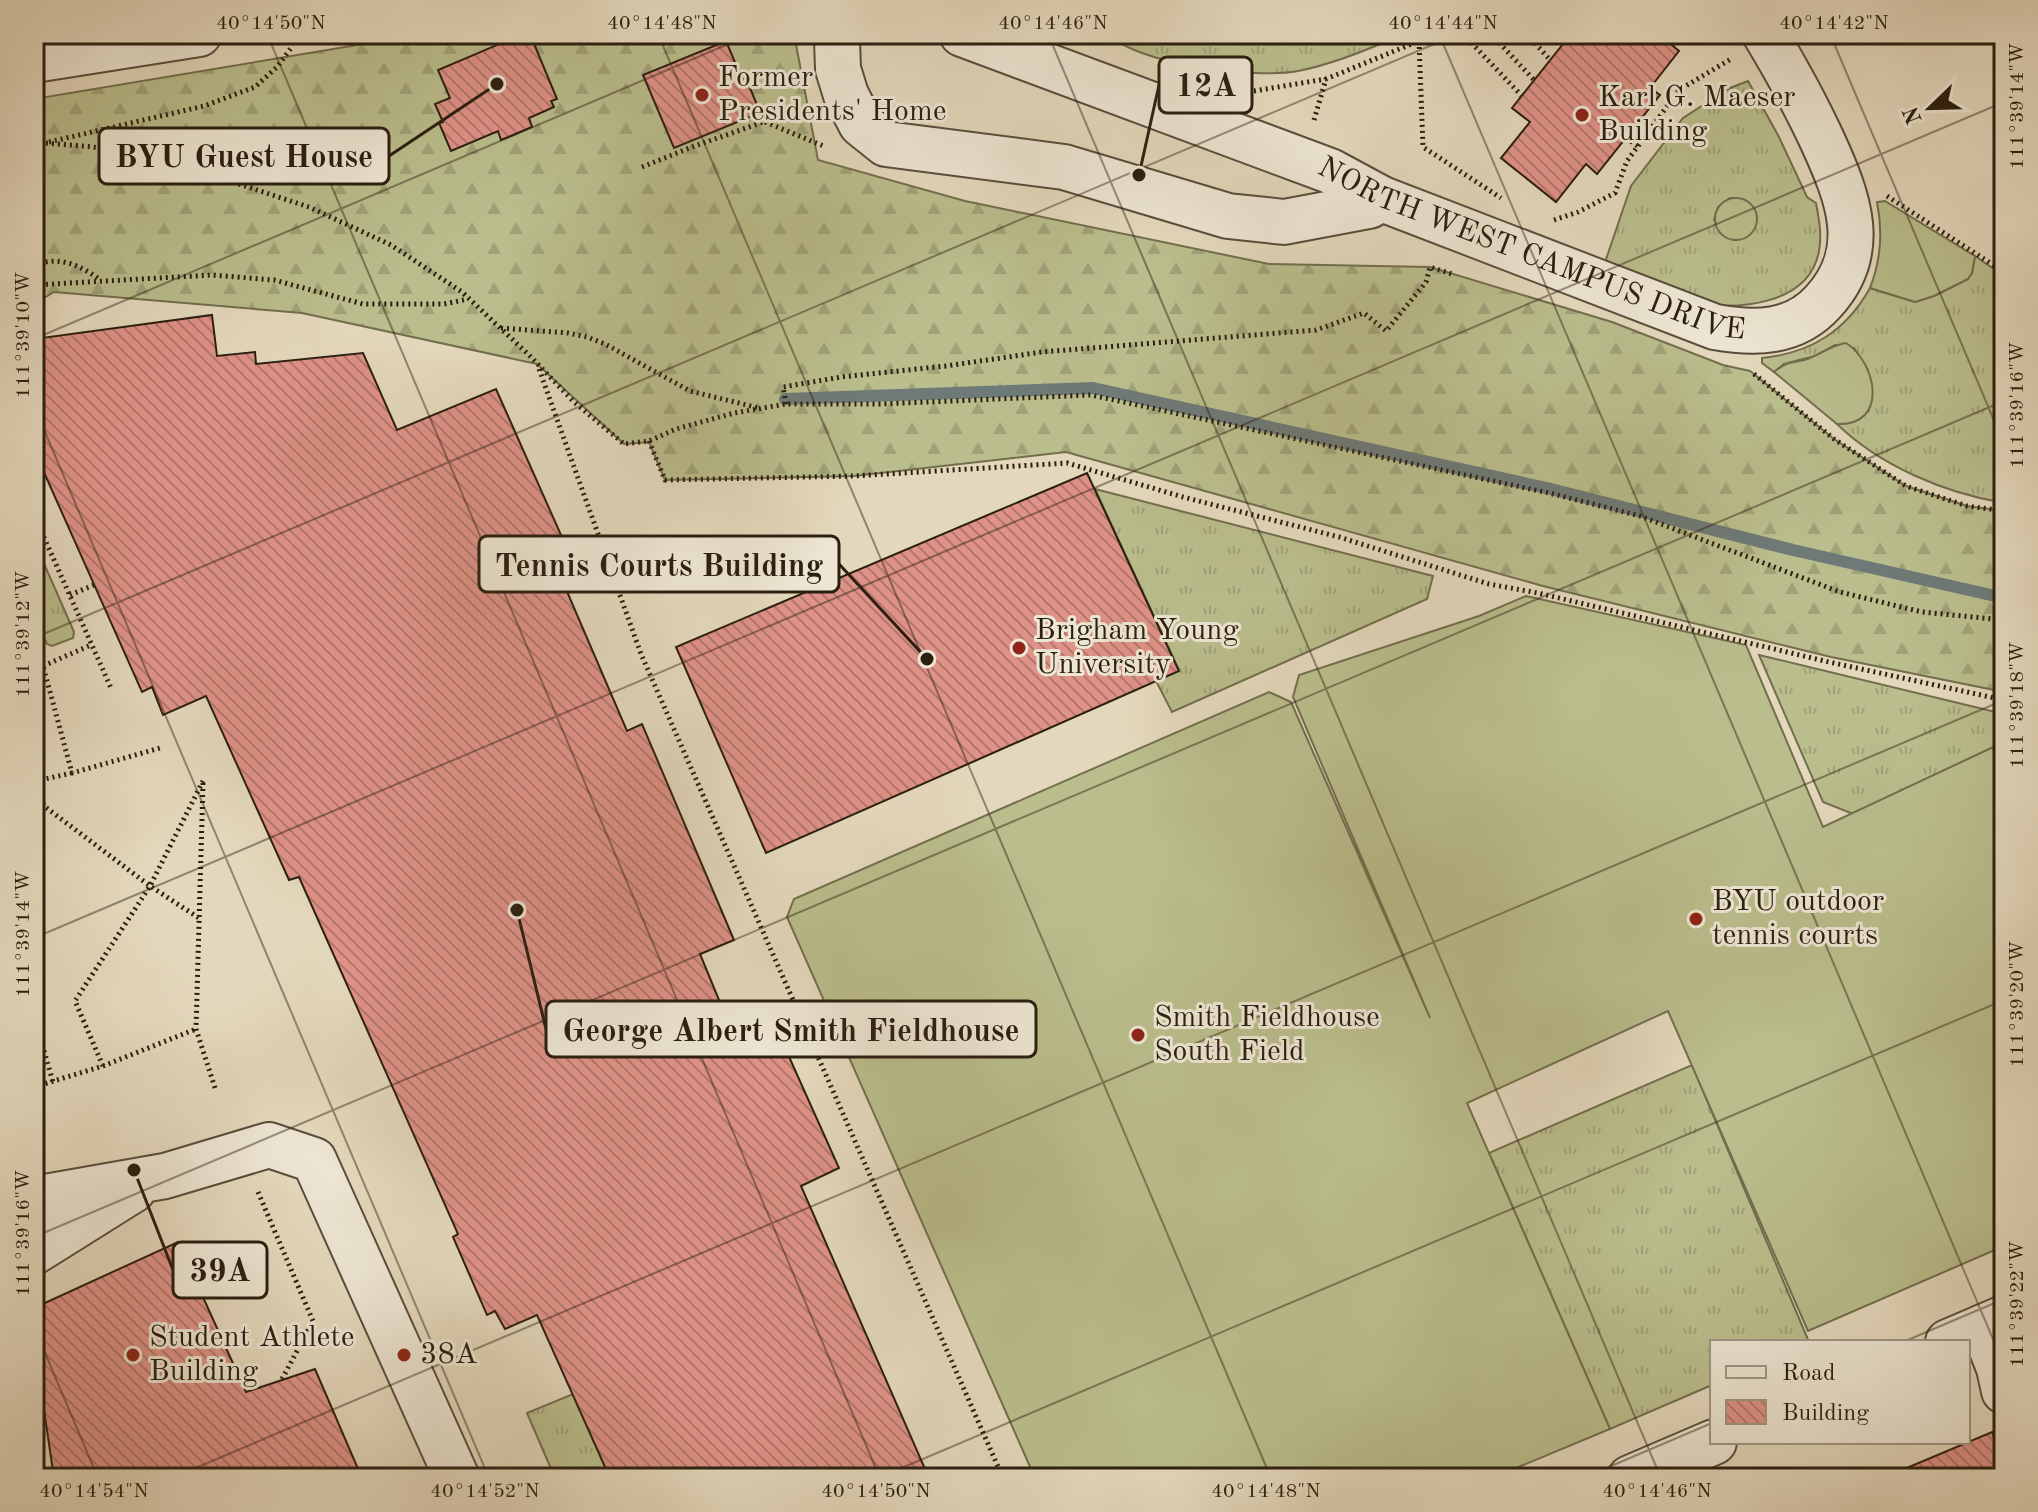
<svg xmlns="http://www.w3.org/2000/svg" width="2038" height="1512" viewBox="0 0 2038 1512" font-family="'Old Standard TT',serif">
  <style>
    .grass { fill: url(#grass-tufts); stroke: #726e4e; stroke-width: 2; fill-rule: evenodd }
    .forest { fill: url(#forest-firs); stroke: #726e4e; stroke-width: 2 }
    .garden { fill: #babd8c; stroke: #726e4e; stroke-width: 2 }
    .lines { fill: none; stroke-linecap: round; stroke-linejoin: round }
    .stream { stroke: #6e7a77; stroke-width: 12 }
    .building { fill: url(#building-back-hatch); stroke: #2b1f10; stroke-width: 2 }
    .minor-casing { stroke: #594d3b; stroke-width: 48 }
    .path { stroke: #2b1f10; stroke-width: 5; stroke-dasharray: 2 4; stroke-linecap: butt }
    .minor { stroke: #ede6d3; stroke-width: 44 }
    .ticks { fill: none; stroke: #2b1f10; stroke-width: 2; stroke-opacity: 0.45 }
    .poi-dot { fill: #8f2418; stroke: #ede6d3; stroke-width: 3 }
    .labels { text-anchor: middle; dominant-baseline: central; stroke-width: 6; stroke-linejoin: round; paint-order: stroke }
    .poi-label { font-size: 30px; fill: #2b1f10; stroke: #ede6d3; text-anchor: start }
    .street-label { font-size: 30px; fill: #2b1f10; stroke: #ede6d3 }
    .leader { fill: none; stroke: #2b1f10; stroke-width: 3 }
    .callout-dot { fill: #2b1f10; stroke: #ede6d3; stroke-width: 3 }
    .callout { fill: #ede6d3; stroke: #2b1f10; stroke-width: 3 }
    .callout-label { font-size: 32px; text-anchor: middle; font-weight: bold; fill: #2b1f10 }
    .neatline { fill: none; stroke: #2b1f10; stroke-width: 3 }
    .ticks-label { font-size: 20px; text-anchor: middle; fill: #2b1f10 }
  </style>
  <defs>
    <pattern id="grass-tufts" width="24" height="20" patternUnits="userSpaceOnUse" patternTransform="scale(2)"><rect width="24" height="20" fill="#babd8c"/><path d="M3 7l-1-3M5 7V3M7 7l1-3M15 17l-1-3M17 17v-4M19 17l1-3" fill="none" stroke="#a0a278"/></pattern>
    <pattern id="forest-firs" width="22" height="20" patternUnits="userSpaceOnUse" patternTransform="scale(2)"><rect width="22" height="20" fill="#babd8c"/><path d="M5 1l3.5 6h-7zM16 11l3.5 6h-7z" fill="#a0a278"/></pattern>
    <pattern id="building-back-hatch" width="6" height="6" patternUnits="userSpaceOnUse" patternTransform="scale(2)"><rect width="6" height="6" fill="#df9287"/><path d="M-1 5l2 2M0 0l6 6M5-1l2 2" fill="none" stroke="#b5776d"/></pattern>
  </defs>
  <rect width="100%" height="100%" fill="#e4d8bc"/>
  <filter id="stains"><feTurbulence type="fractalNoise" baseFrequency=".0025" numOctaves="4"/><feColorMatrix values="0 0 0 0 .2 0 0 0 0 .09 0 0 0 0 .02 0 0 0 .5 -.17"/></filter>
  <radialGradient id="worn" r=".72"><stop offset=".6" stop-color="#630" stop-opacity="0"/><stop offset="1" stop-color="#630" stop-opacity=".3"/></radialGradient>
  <path class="grass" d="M1108 34H1403C1370 49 1334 64 1298 71 1256 79 1139 65 1108 34Z
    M1748 81 1779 137 1807 197 1816 203C1819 219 1822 235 1819 251 1809 307 1732 311 1689 302 1660 296 1630 281 1602 271L1631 186 1683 118 1730 88ZM1730 198H1737L1755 226C1750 236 1744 239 1733 240L1714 220 1718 207Z
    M1975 256 2004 276V503C1945 493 1880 466 1837 424 1851 424 1860 421 1869 410L1868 370 1854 348 1835 345 1815 356 1784 364 1774 372 1762 363V358C1811 353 1846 331 1870 288L1915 302 1934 296 1968 279 1972 273Z
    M1095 489 1433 576 1427 599 1172 712 1156 681 1179 670Z
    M38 557 42 559 74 632 73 638 52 646 47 644 34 615V559Z
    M1759 655 2004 714V742L1853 814 1823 802Z
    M1692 1065 1809 1342H1712V1385L1610 1429 1489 1153Z
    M573 1394 610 1478H555L527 1413Z"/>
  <path class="forest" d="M404 34H794L818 160 965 201 1269 264 1430 267 1612 322 1723 365 1750 371 1834 439 1906 486 1967 506 2004 511V692L1831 657 1543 586 1066 452 854 476 665 480 649 442 624 444 537 364 302 313 54 292 34 304V99L369 43Z"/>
  <path class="garden" d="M1715 219a21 21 0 1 1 42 0a21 21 0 1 1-42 0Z
    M1885 201 1975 256 1972 273 1968 279 1934 296 1915 302 1870 288C1881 260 1883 232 1877 202Z
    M1846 343C1877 363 1889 426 1837 424L1774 372C1791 358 1794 365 1810 358 1823 353 1832 345 1846 343Z
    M1526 596 1746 645 1823 827 2004 742V1246L1808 1331 1668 1011 1467 1103 1610 1429 1492 1478H1035L787 917 794 899 1269 692 1291 702 1430 1018 1293 697 1299 675 1479 616Z"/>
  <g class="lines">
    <path class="stream" d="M785 399 1093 388 1551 489 1793 550 2004 598"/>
  </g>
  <path class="building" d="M523 34H530L557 99 551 101 554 107 529 118 532 127 501 140 498 131 451 151 439 123 443 122 435 104 450 98 438 70Z
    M1571 34H1659L1679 51 1650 88 1660 95 1597 174 1586 164 1556 202 1501 158 1530 122 1512 108Z
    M726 41 742 79 746 78 759 110 756 111 757 114 674 148 643 75Z
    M212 315 217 356 255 352 256 364 363 353 397 430 496 389 569 553 553 559 627 731 642 724 734 940 700 954 726 1017 764 1001 839 1168 801 1186 929 1478H610L537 1315 505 1329 495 1311 487 1315 453 1237 458 1234 299 877 289 880 206 696 163 715 152 687 142 692 34 450V339Z
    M1087 473 1179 671 766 853 676 647Z
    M178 1242 246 1392 315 1369 362 1478H54L34 1342V1308Z
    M1992 1432 2004 1462V1478H1883Z"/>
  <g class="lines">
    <defs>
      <g id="minor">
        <path d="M840 34 837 40 838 69 846 95 861 124 886 144 1064 167 1228 216 1284 222 1369 206 1382 199"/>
        <path id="s1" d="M962 34 1330 171 1382 199 1715 327C1755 334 1794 334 1823 302 1870 251 1848 197 1823 142 1806 105 1786 69 1765 34"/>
        <path d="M34 60 199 34"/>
        <path d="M34 1199 165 1176 269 1145 314 1160 457 1478"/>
        <path d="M34 1252 133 1190"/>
        <path d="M1983 1327 1999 1368 2004 1391"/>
        <path d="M1948 1342 2004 1318"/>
        <path d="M1630 1478 1714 1442"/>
      </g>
    </defs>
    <use href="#minor" class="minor-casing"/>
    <path class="path" d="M1463 34 1522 96
      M1491 34 1534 80
      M1527 34 1550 60
      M1419 41 1423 147 1501 198
      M1224 83 1251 95
      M1248 92 1326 79
      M1314 120 1326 79 1419 41 1427 34
      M765 122 826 147
      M1626 138 1639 147
      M34 142 93 147 157 157 309 207 391 245 462 292 529 355 574 402 624 444 649 441 676 429 734 413 786 404H880L1091 395 1549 493 1640 516 1840 592 1922 612 2004 620
      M49 142 204 106 255 87 277 67 291 48
      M642 167 692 147 806 107
      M1887 196 2004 272
      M1554 220 1578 212 1615 193 1627 161 1679 90 1731 59
      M34 265C59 256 78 264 99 279
      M34 285 212 275 274 280 363 304H444L468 299
      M501 328 568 333 587 337 605 344 690 391 759 408
      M539 369 641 654 1003 1478
      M1754 374 1834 439 1906 486 1967 506 2004 511
      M786 404 783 387 841 377 946 366 1042 352 1316 330 1364 313 1386 331 1426 282 1430 267 1452 274
      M649 441 665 480 854 476 1067 463 1183 497 1339 537 1489 584 1538 593 1829 662 2004 700
      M34 476 44 473
      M34 515 111 688
      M70 595 94 585
      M34 646 43 666 72 773 160 748
      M43 666 91 645
      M72 773 36 781 44 806 150 886 199 918
      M203 783 196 1029 216 1091
      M34 1016 53 1082
      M103 1066 75 1001 150 886 203 781
      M34 1087 103 1066 196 1029
      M258 1192 313 1321 281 1381"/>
    <use href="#minor" class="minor"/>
  </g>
  <path class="ticks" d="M267 34 880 1478M658 34 1271 1478M1048 34 1661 1478M1439 34 2004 1365M1830 34 2004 444M34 39 47 34M34 339 752 34M34 406 489 1478M34 638 1458 34M34 938 2004 102M34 1237 2004 401M34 1327 98 1478M1903 1342 2004 1299M172 1478 2004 700M878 1478 2004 1000M1583 1478 1712 1423"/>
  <g class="poi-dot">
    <circle cx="702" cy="95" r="8"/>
    <circle cx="1582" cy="115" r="8"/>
    <circle cx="1019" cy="648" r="8"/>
    <circle cx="1696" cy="919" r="8"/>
    <circle cx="1138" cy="1035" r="8"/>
    <circle cx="133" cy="1355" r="8"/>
    <circle cx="404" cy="1355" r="8"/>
  </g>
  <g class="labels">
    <g class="poi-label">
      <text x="718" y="78">Former<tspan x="718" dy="34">Presidents' Home</tspan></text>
      <text x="1598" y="98">Karl G. Maeser<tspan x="1598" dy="34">Building</tspan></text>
      <text x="1035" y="631">Brigham Young<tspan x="1035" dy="34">University</tspan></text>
      <text x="1712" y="902">BYU outdoor<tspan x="1712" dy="34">tennis courts</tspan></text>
      <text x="1154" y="1018">Smith Fieldhouse<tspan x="1154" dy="34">South Field</tspan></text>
      <text x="149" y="1338">Student Athlete<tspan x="149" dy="34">Building</tspan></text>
      <text x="420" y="1355">38A</text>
    </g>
    <g class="street-label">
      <text stroke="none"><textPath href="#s1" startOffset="610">NORTH WEST CAMPUS DRIVE</textPath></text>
    </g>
  </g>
  <path class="leader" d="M1139 175L1159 85M497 84L389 156M927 659L839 564M517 910L546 1029M134 1170L173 1270"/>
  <g class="callout-dot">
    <circle cx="1139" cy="175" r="8"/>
    <circle cx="497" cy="84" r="8"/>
    <circle cx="927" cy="659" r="8"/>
    <circle cx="517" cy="910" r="8"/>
    <circle cx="134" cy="1170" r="8"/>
  </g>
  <g class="callout">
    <rect x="1159" y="57" width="93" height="56" rx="8"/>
    <rect x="99" y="128" width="290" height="56" rx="8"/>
    <rect x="479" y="536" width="360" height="56" rx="8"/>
    <rect x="546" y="1001" width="490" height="56" rx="8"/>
    <rect x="173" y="1242" width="94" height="56" rx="8"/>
  </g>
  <g class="callout-label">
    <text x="1206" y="96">12A</text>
    <text x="244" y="167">BYU Guest House</text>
    <text x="659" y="576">Tennis Courts Building</text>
    <text x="791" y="1041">George Albert Smith Fieldhouse</text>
    <text x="220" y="1281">39A</text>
  </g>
  <rect width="2038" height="1512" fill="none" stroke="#e4d8bc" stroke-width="88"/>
  <rect x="1710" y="1340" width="260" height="104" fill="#ede6d3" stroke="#9f9685" stroke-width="2"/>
  <rect x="1726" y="1366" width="40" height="12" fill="#ede6d3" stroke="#9f9685" stroke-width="2"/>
  <text x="1782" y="1380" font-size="24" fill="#2b1f10">Road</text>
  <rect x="1726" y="1400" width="40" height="24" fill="url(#building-back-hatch)" stroke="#9f9685" stroke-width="2"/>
  <text x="1782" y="1420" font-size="24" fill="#2b1f10">Building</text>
  <g transform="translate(1930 108) rotate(247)" stroke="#ede6d3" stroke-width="6" paint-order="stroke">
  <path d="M0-6L14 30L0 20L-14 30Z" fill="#2b1f10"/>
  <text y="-12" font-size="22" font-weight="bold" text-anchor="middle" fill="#2b1f10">N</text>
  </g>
  <rect x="44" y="44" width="1950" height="1424" class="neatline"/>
  <g class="ticks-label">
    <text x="271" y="29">40°14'50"N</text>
    <text x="662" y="29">40°14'48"N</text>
    <text x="1053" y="29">40°14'46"N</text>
    <text x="1443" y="29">40°14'44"N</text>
    <text x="1834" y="29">40°14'42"N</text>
    <text transform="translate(2016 106) rotate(-90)" y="7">111°39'14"W</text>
    <text transform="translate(22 335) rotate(-90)" y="7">111°39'10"W</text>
    <text transform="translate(2016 405) rotate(-90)" y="7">111°39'16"W</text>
    <text transform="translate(22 634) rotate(-90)" y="7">111°39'12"W</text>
    <text transform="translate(2016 705) rotate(-90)" y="7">111°39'18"W</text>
    <text transform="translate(22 934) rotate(-90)" y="7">111°39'14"W</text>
    <text transform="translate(2016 1004) rotate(-90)" y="7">111°39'20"W</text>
    <text transform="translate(22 1233) rotate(-90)" y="7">111°39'16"W</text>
    <text transform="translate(2016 1304) rotate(-90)" y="7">111°39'22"W</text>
    <text x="94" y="1497">40°14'54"N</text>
    <text x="485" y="1497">40°14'52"N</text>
    <text x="876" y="1497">40°14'50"N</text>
    <text x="1266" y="1497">40°14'48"N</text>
    <text x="1657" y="1497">40°14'46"N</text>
  </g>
  <rect width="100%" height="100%" filter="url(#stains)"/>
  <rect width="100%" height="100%" fill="url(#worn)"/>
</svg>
